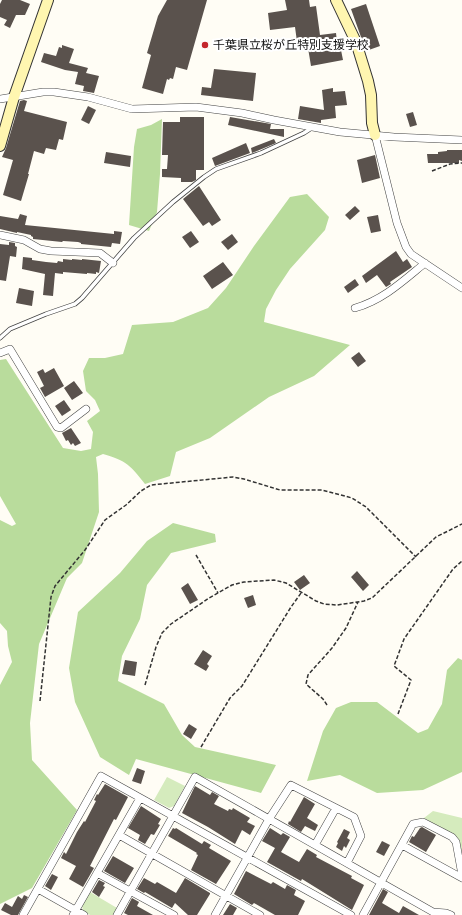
<svg xmlns="http://www.w3.org/2000/svg" width="462" height="915" viewBox="0 0 462 915" font-family="'Times New Roman','Noto Sans JP',serif">
  <style>
    .green { fill: #d5ebbd }
    .forest { fill: #b9dc9c }
    .building { fill: #5a524d }
    .lines { fill: none; stroke-linecap: round; stroke-linejoin: round }
    .lane-casing { stroke: #444; stroke-width: 5 }
    .street-casing { stroke: #444; stroke-width: 8 }
    .secondary-casing { stroke: #333; stroke-width: 12 }
    .path { stroke: #333; stroke-width: 1.5; stroke-dasharray: 4 2; stroke-linecap: butt }
    .lane { stroke: #fff; stroke-width: 3.5 }
    .street { stroke: #fff; stroke-width: 7 }
    .secondary { stroke: #fff6b0; stroke-width: 10 }
    .poi-dot { fill: #c4262e; stroke: #fff; stroke-width: 1.5 }
    .labels { text-anchor: middle; dominant-baseline: central; stroke-width: 4; stroke-linejoin: round; paint-order: stroke }
    .poi-label { font-size: 12px; fill: #111; stroke: #fff; text-anchor: start }
  </style>
  <rect width="100%" height="100%" fill="#fffdf5"/>
  <path class="green" d="M167 777 185 786 174 806 169 808 154 800Z
    M433 811 462 818V853L458 838 424 818Z
    M90 892 117 908 113 915H90L83 911 82 905Z"/>
  <path class="forest" d="M162 119 160 174 157 212 149 231 129 225 134 147 137 129 151 125Z
    M307 194 329 217 325 230 290 269 276 290 266 309 264 322 350 345 314 376 269 397 210 438 176 452 170 476 145 484C130 465 127 461 103 454L96 457 98 474 99 512 82 563 67 578 39 644 30 723 32 760 77 810 32 888 0 904V685L12 662 8 646 7 631 0 623V520L12 526 16 524 0 496V360L6 359 63 448 81 451 91 449 93 432 87 421 100 411 95 400 86 391 83 371 89 358H105L123 354 132 325 173 322 208 308 226 288 254 246 290 197Z
    M173 523 215 534 216 542 171 553 147 585 140 619 122 656 118 681 164 704 182 735 195 747 276 765 261 793 136 759 129 775 100 757 75 702 69 668 78 612 120 573 147 541Z
    M458 658 462 660V772L423 790 377 793 340 775 307 781 323 731 336 708 351 702H377L418 733 428 729 442 704 447 670Z"/>
  <path class="building" d="M2 0H20L30 4 25 15H16L10 28 4 25 7 20 0 17V4Z
    M167 0H207L187 70 176 67 173 79 170 78 169 80 167 79 163 94 142 88 151 55 147 53 158 16Z
    M285 0H309L310 7 316 6 320 35 336 33 338 51 341 50 343 60 311 66 308 48 298 49 295 27 270 30 268 13 287 10Z
    M366 4 380 46 366 51 351 9Z
    M62 45 74 49 69 63 88 68 86 73 99 76 94 93 83 91 84 86 75 84 78 72 65 70 41 62 44 53 56 56 59 47 62 48Z
    M214 69 256 73 253 101 201 95 202 87 211 88Z
    M333 88V92L345 91 347 105 335 106 336 118 321 120V123L298 119 300 106 324 110 322 90Z
    M24 100 27 101 24 111 67 122 63 140 59 139 56 150 46 148 44 154 34 151 28 174H29L21 201 3 195 13 160 2 157 6 148 20 101Z
    M88 106 96 110 89 124 81 120Z
    M413 112 417 125 410 127 406 114Z
    M180 117H204V170H196V180L192 182H181V178L162 177V169H167L168 155H162L163 122H180Z
    M230 117 271 124 270 129H284V137L228 125Z
    M274 139 276 143 252 153 251 148Z
    M246 143 250 153 215 166 212 158Z
    M447 150H462V161L459 160V163H428L427 154H438V152L447 151Z
    M106 152 131 156 130 167 104 163Z
    M375 155 380 178 362 183 357 160Z
    M199 186 221 220 212 226 209 222 203 226 183 199Z
    M355 206 360 211 350 220 345 215Z
    M20 214 27 216 25 225 114 234V231L122 232 120 244 112 243 111 247 81 244V243L78 242 63 241 62 242 33 239V237L31 236V235L17 232V233L0 229V216L18 219Z
    M378 215 381 231 371 233 367 217Z
    M191 231 199 242 190 248 182 237Z
    M232 234 238 242 228 250 221 242Z
    M9 242 15 243V246L17 247 16 257 10 256 6 281 0 280V244L9 245Z
    M396 251 403 262 407 259 412 267 390 282 391 284 386 287 377 275 366 283 362 276Z
    M23 257 32 258V260L46 262 57 263 58 261 63 262V259L72 260V259L82 260V259L101 261 99 273 96 272V274L87 273V274L63 272V274L55 273 53 296 43 295 45 274 22 269Z
    M223 262 233 275 212 289 203 276Z
    M355 279 359 285 348 293 344 287Z
    M19 288 34 291 32 306 16 303Z
    M359 352 366 361 358 367 351 358Z
    M54 368 64 386 45 397 40 388 44 386 37 372 43 369 45 373Z
    M74 381 83 393 72 400 64 388Z
    M64 400 71 410 62 416 55 406Z
    M71 428 81 443 75 446 73 443 71 445 68 440 66 441 62 433Z
    M357 571 369 585 363 591 351 577Z
    M304 575 310 583 300 590 294 582Z
    M188 583 198 600 190 604 181 588Z
    M253 595 256 605 248 608 244 598Z
    M203 650 212 656 207 664 209 666 206 671 194 664Z
    M125 660 137 662 135 676 122 674Z
    M189 724 197 729 191 739 183 734Z
    M137 768 145 771 141 784 132 781Z
    M105 784 128 797 116 820 114 819 90 866 94 868 83 887 69 879 76 866 61 858 64 852 66 854 77 832 84 821 85 822 96 801 94 800 97 794 98 795Z
    M195 786 210 795 212 792 219 796 214 804 228 811 229 809 232 810 233 808 250 818 247 822 255 826 250 835 242 830 235 844 208 827 182 813Z
    M304 797 315 804 307 818 318 825 315 831 305 826 301 832 288 824 289 821 290 822Z
    M141 806 161 819 158 824 160 825 154 835 151 834 145 844 138 840 140 835 128 828Z
    M422 827 436 835 426 852 409 842 412 836 414 837 420 828Z
    M173 828 175 829 176 828 202 844 204 841 211 845 209 848 231 861 216 884 191 870 198 855 196 854 197 853 168 836Z
    M270 828 281 835 283 833 290 837 281 852 299 862 307 849 317 855 316 857 352 876 351 878 364 885 352 910 302 879 301 881 267 862 275 848 262 841Z
    M344 829 350 832 347 838 350 840 346 848 344 846 342 851 336 847 338 843 337 842Z
    M382 841 390 845 384 856 376 852Z
    M113 856 134 868 125 883 104 871Z
    M246 871 271 884 273 882 285 889 287 885 296 890 294 895 305 901 298 915H275L254 903 252 905 234 894Z
    M52 874 58 877 51 890 45 886Z
    M144 878 155 884 157 882 176 893 185 878 210 893V894L197 915H188L175 903 172 908 145 892 144 893 137 889Z
    M99 880 105 883 103 886 105 887 99 897 92 892Z
    M383 889 388 892 382 903 399 913 403 906 419 915H369Z
    M24 895 28 897 18 915H11L1 910 5 903 12 907 18 896 22 899Z
    M132 898 139 902 137 906 153 915H128L124 913Z
    M230 904 237 908 233 915H223Z"/>
  <g class="lines">
    <defs>
      <path id="lane" d="M0 338 10 329 46 314 75 304 82 298 134 238 173 202 204 177 216 169 261 153 304 133 313 127"/>
      <path id="street" d="M0 99 43 92H54L88 97 132 109 196 107 242 113 274 120 340 132 394 137 462 140
        M375 135 397 223 406 247 411 254 462 288
        M0 235 24 240 40 249 51 251 100 253 113 263
        M355 308C383 300 403 281 425 263
        M0 353 10 349 57 427 61 428 86 409
        M119 835 260 915
        M315 845 336 808
        M402 845 462 878
        M97 873 174 915
        M38 889 84 915
        M23 915 101 776 351 915
        M73 915 140 798
        M117 915 195 777 433 912 446 913 451 915
        M215 915 269 819 291 785 354 817 361 836 347 863
        M363 915 413 824 423 822 452 837 456 842 462 875"/>
      <path id="secondary" d="M336 0 356 42 368 81 371 95 372 123 375 135
        M0 146 14 97 48 0"/>
    </defs>
    <use href="#lane" class="lane-casing"/>
    <use href="#street" class="street-casing"/>
    <use href="#secondary" class="secondary-casing"/>
    <path class="path" d="M432 171 450 164 462 163
      M196 555 218 593
      M145 685 156 647 162 633 171 624 209 598 232 585 244 582 274 580 286 583 316 601 324 604 337 605 364 601 372 598 436 537 462 524
      M40 701 51 597 55 586 85 550 105 520 126 505 141 491 151 485 233 477 244 479 280 490H322L352 498 366 507 416 557
      M327 705 323 699 306 684 308 675 332 648 346 628 358 602
      M398 714 411 680 394 666 404 639 453 569 462 561
      M201 747 230 698 242 686 291 607 301 593"/>
    <use href="#lane" class="lane"/>
    <use href="#street" class="street"/>
    <use href="#secondary" class="secondary"/>
  </g>
  <circle class="poi-dot" cx="205" cy="45" r="4"/>
  <g class="labels">
    <g class="poi-label">
      <text x="213" y="45">千葉県立桜が丘特別支援学校</text>
    </g>
  </g>
</svg>
